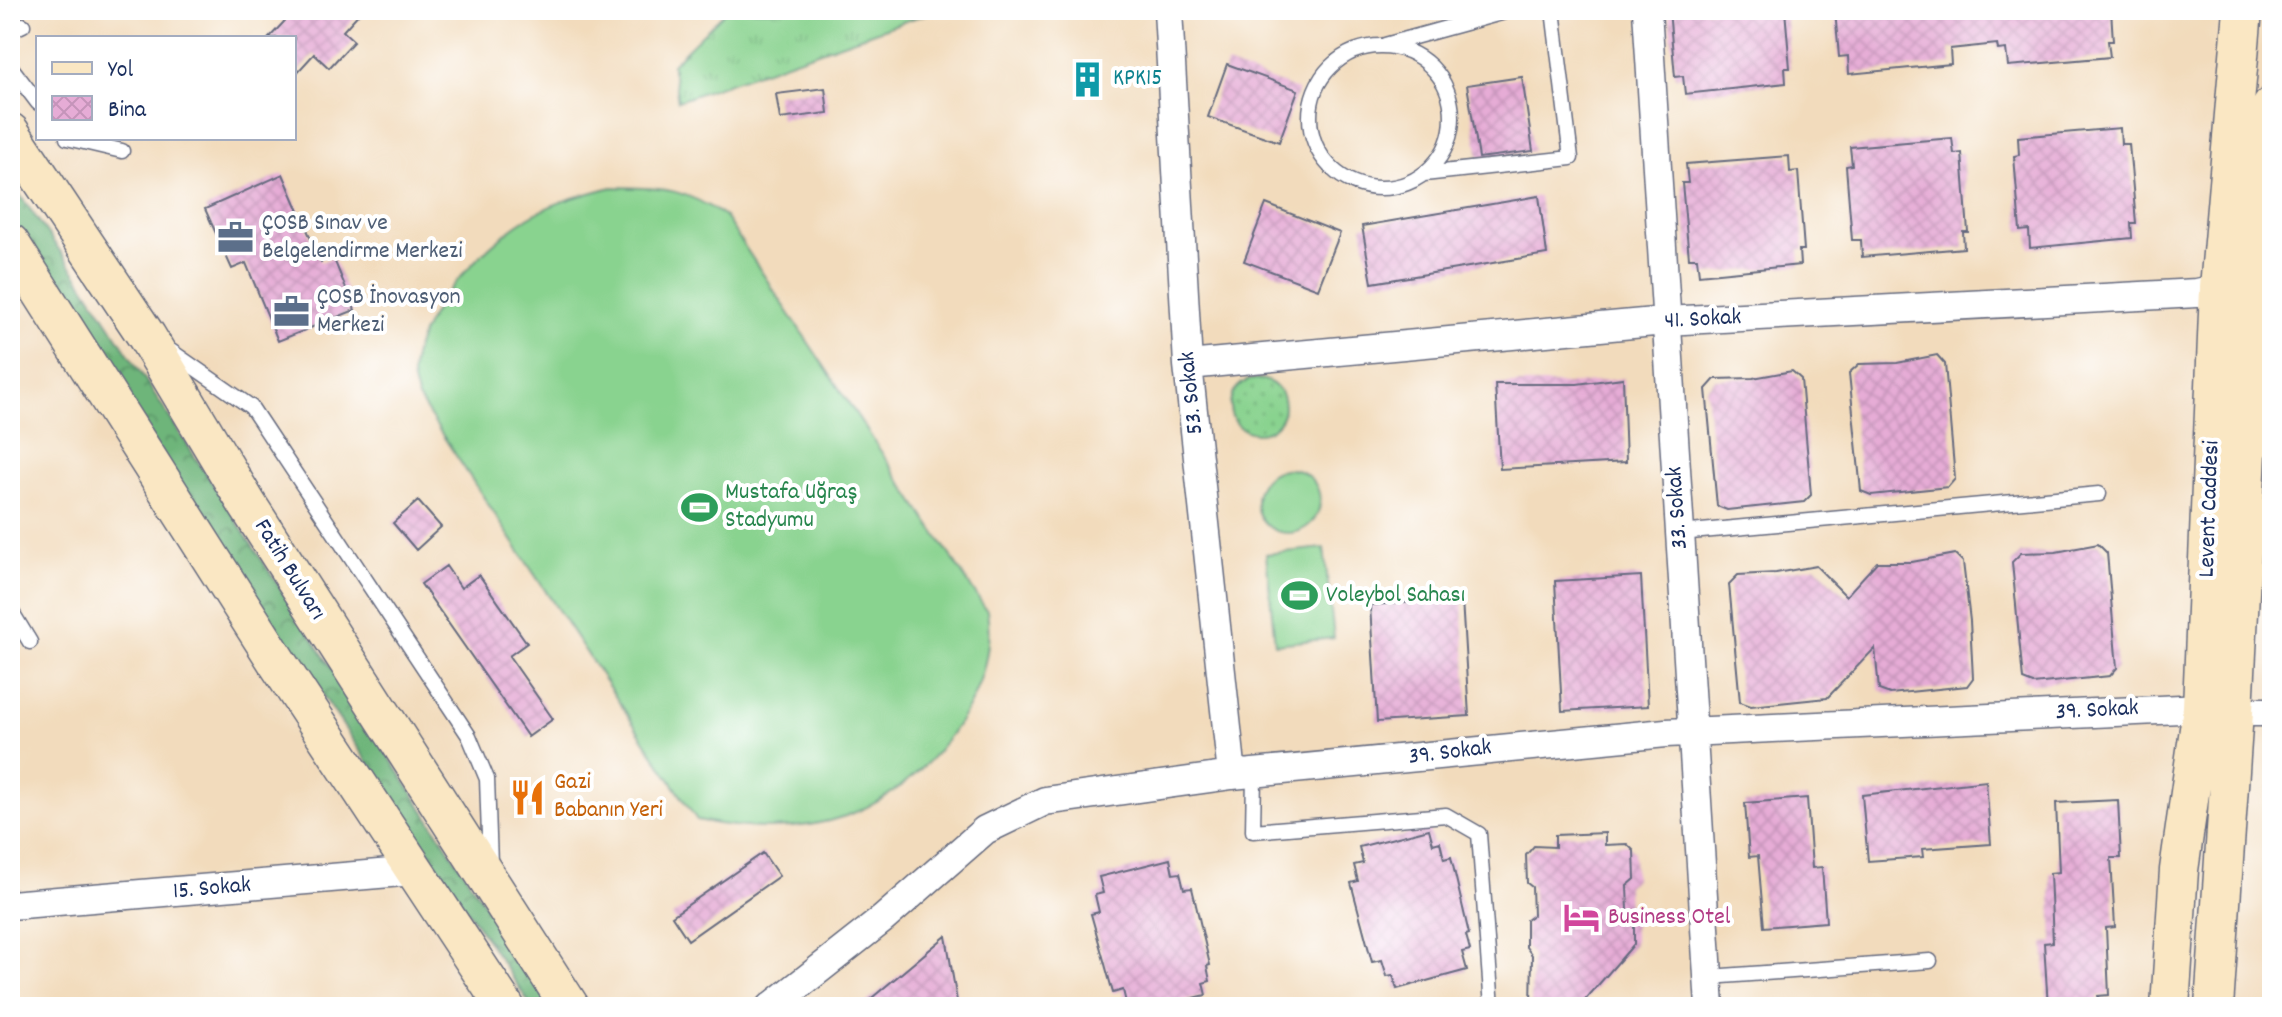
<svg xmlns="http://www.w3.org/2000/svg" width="2282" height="1017" viewBox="0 0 2282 1017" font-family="Dekko,sans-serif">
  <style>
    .grass { fill: url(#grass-tufts); stroke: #528176; stroke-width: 2 }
    .forest { fill: url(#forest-crowns); stroke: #44726c; stroke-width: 2 }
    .park { fill: url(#park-dots); stroke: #528176; stroke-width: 2 }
    .garden { fill: #89d38f; stroke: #528176; stroke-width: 2 }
    .building { fill: url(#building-cross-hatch) }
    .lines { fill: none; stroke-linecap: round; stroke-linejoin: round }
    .lane-casing { stroke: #666b7f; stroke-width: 17 }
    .street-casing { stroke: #666b7f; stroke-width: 31 }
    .secondary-casing { stroke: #666b7f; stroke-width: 41 }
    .lane { stroke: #fff; stroke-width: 14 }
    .street { stroke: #fff; stroke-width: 28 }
    .secondary { stroke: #fae7c3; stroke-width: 38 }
    .labels { text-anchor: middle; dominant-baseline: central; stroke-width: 8; stroke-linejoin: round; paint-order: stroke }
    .culture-label { font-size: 24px; fill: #0d838f; stroke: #fff; text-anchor: start }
    .service-label { font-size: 24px; fill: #4e5e75; stroke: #fff; text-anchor: start }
    .street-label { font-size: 24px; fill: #1b2f5e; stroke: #fff }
    .leisure-label { font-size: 24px; fill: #27864d; stroke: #fff; text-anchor: start }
    .food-label { font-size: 24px; fill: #c56008; stroke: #fff; text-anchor: start }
    .hotel-label { font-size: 24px; fill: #b23c85; stroke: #fff; text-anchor: start }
  </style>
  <defs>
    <pattern id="grass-tufts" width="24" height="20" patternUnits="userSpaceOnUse" patternTransform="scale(2)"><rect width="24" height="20" fill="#89d38f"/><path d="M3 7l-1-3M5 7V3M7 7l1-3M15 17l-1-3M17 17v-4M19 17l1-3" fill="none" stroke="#76b57e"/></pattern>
    <pattern id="forest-crowns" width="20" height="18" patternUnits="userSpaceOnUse" patternTransform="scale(2)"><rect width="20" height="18" fill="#6eb57a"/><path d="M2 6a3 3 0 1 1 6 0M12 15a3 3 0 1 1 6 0" fill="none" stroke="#5a9467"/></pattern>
    <pattern id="park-dots" width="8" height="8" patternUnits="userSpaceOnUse" patternTransform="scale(2)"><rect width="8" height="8" fill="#89d38f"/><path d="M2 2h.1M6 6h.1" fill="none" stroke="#76b57e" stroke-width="1.8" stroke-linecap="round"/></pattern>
    <pattern id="building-cross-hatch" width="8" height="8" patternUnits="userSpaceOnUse" patternTransform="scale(2)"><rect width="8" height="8" fill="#e6acd6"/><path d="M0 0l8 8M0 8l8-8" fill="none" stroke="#c594ba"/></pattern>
  </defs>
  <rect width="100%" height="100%" fill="#fff"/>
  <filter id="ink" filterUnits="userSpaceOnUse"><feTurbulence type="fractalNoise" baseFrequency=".0125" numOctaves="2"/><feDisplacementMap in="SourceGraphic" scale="16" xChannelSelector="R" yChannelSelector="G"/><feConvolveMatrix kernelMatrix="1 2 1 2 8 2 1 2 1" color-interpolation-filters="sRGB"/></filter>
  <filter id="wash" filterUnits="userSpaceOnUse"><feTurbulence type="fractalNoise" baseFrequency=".006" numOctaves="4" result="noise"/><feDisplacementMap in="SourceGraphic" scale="32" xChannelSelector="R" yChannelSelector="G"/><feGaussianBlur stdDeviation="1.8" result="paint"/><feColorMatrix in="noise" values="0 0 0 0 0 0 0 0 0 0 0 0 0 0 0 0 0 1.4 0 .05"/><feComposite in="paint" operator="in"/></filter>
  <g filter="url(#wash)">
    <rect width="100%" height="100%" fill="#f2dbbc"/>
    <path class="grass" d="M727 10H937L678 101 672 64Z"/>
    <path class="forest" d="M10 181 78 276 551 1007H532L74 325 10 215Z"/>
    <path class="park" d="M1230 406a27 27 0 1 1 54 0a27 27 0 1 1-54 0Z"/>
    <path class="garden" d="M612 187C662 188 684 187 725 217L987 611C993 649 981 690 959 722 896 819 807 843 697 820L418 398C416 391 412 382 412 374 412 320 482 246 526 219 553 202 582 195 612 187Z
      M1256 501a32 32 0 1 1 64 0a32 32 0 1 1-64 0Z
      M1324 548 1334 638 1275 644 1266 554Z"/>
    <g id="blocks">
      <path class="building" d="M295 10H362L343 31 354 41 329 68 314 54 294 76V38H269Z
        M1669 10H1785L1790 68H1785L1786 83 1685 94 1683 76 1675 77Z
        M1835 10H2111L2113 41H2108L2110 57 2008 66 2006 49 1998 50 1997 44 1950 49 1951 64 1849 74 1848 56 1839 57Z
        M1227 64 1298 90 1279 142 1208 117Z
        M1522 77 1533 151 1479 158 1467 85Z
        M825 88 828 113 780 119 776 94Z
        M2120 128 2121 144H2129L2136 223H2131L2132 238 2030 248 2029 230 2020 231 2014 156 2019 155 2018 137Z
        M1952 138 1954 154 1962 153 1968 232H1963L1964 248 1862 257 1861 240H1852L1846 166 1852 165 1850 147Z
        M1789 156 1790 172 1798 171 1804 250H1799L1800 265 1699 275 1697 258H1689L1682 183H1688L1686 164Z
        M283 174 321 262 333 257 355 310 278 341 246 263 232 269 205 209Z
        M1539 196 1547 254 1372 283 1362 226Z
        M1266 204 1340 233 1318 289 1244 261Z
        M1937 355 1945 364 1955 479 1948 487 1871 495 1861 491 1849 373 1859 364 1897 363Z
        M1792 371 1801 379 1811 495 1804 502 1727 510 1717 506 1706 389 1715 379 1753 378Z
        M1623 378 1626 462 1500 469 1495 384H1577Z
        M418 501 441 527 416 550 393 523Z
        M2098 544 2107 553 2117 668 2110 676 2033 684 2023 680 2012 562 2021 553 2056 552Z
        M1955 554 1963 562 1970 621 1973 678 1967 686 1890 694 1879 690 1875 648 1827 698 1751 706 1740 702 1729 584 1738 575 1776 573 1816 566 1846 596 1877 562H1912Z
        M446 566 461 588 479 575 527 643 509 656 553 719 528 737 421 584Z
        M1641 576 1648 706 1562 711 1555 581Z
        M1462 599 1469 716 1377 722 1370 605Z
        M1986 781 1991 844 1922 849 1923 857 1868 861 1862 795Z
        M1807 798 1812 868 1822 867 1826 922 1764 927 1758 856 1749 857 1745 803Z
        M2118 800 2121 858H2111L2115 927 2106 928 2109 995 2098 996 2099 1007H2048L2044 943 2053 942 2050 873 2059 872 2056 803Z
        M1429 829 1433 844 1440 842 1444 859 1451 857 1469 934 1466 935 1470 950 1462 952 1467 970 1397 989 1393 975 1387 976 1382 960 1372 962 1351 883 1358 881 1354 865 1363 863 1359 847Z
        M1605 833V845L1627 844 1634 851 1635 879 1627 886 1628 910 1634 914V944L1579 1007H1531L1532 955 1526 947V920L1533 915 1532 887 1527 883 1526 855 1534 846 1555 847V835Z
        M763 853 779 876 688 940 672 916Z
        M1170 859 1173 874 1180 873 1184 889 1192 888 1210 965 1207 966 1210 981 1203 983 1206 995 1157 1007H1127L1123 990 1113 993 1091 914 1099 912 1095 895 1103 893 1099 877Z
        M946 936 958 1007H861Z"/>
    </g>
  </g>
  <g filter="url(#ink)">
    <use href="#blocks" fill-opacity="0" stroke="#666b7f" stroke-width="2"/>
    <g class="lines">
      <defs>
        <path id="lane" d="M10 31 23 25
          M1385 45 1512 10
          M1310 117a71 71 0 1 1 142 0a71 71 0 1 1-142 0Z
          M10 66 38 103
          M67 138 122 151
          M1424 174 1571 158 1553 10
          M168 349 251 407 469 736 487 779 490 864
          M1680 533 2099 494
          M10 609 30 642
          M1254 775 1253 831 1446 815 1479 834 1492 1007
          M1709 977 1930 961"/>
        <path id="street" d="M1168 10 1188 365 1232 775
          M1647 10 1710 1007
          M1188 365 1665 321 2197 293 2219 288
          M2234 712H2272
          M10 905 414 871
          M771 1007 883 919 985 830 1045 801 1232 775 1666 733 2202 708"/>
        <path id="secondary" d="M10 132 147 337 247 504 570 1007
          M10 243 279 665 505 1007
          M2170 1007 2179 870 2202 708 2219 288 2243 10
          M2214 1007 2234 712 2258 234 2272 106"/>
      </defs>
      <use href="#lane" class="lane-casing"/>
      <use href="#street" class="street-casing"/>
      <use href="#secondary" class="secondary-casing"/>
      <use href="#lane" class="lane"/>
      <use href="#street" class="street"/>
      <use href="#secondary" class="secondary"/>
    </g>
  </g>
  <defs>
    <symbol id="building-bare" viewBox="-9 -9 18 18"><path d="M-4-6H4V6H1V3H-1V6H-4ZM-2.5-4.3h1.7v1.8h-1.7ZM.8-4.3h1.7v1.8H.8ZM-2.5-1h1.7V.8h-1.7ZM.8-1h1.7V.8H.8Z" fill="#0f9aa8" stroke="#fff" stroke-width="2.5" paint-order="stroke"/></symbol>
    <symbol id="office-bare" viewBox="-9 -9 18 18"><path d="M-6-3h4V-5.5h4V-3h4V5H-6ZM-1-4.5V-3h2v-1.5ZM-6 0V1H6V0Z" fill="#5c6f8a" stroke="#fff" stroke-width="2.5" paint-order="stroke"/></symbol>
    <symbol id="stadium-bare" viewBox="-9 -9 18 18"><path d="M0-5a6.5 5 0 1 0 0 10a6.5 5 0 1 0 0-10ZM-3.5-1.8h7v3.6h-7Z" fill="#2e9e5b" stroke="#fff" stroke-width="2.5" paint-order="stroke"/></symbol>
    <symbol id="restaurant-bare" viewBox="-9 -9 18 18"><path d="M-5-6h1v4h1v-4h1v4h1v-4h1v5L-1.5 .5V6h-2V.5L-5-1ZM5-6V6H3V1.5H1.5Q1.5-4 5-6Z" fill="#e8710a" stroke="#fff" stroke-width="2.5" paint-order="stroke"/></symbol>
    <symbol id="hotel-bare" viewBox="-9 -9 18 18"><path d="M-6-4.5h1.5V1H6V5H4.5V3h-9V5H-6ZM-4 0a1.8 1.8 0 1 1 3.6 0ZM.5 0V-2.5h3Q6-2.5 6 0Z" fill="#d1479c" stroke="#fff" stroke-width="2.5" paint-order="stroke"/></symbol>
  </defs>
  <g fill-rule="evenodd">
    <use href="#building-bare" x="1062" y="54" width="51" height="51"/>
    <use href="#office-bare" x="210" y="212" width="51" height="51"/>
    <use href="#office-bare" x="266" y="286" width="51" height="51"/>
    <use href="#stadium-bare" x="674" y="482" width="51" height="51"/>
    <use href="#stadium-bare" x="1274" y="570" width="51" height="51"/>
    <use href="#restaurant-bare" x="502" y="772" width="51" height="51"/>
    <use href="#hotel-bare" x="1556" y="892" width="51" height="51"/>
  </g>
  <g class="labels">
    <g class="culture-label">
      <text x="1113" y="79">KPK15</text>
    </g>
    <g class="service-label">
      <text x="262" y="224">ÇOSB Sınav ve<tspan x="262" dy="28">Belgelendirme Merkezi</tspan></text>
      <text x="317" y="298">ÇOSB İnovasyon<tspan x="317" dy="28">Merkezi</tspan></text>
    </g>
    <g class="street-label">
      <text transform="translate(1703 320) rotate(-3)">41. Sokak</text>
      <text transform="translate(1192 393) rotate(-96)">53. Sokak</text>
      <text transform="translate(1678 508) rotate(-94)">33. Sokak</text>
      <text transform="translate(2210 509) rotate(-88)">Levent Caddesi</text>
      <text transform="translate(289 570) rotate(58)">Fatih Bulvarı</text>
      <text transform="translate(2097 711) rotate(-3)">39. Sokak</text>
      <text transform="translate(1450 753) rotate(-7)">39. Sokak</text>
      <text transform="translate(212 889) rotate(-5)">15. Sokak</text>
    </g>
    <g class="leisure-label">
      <text x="725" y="493">Mustafa Uğraş<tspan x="725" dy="28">Stadyumu</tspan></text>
      <text x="1326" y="596">Voleybol Sahası</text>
    </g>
    <g class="food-label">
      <text x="554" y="783">Gazi<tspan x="554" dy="28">Babanın Yeri</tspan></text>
    </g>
    <g class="hotel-label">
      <text x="1608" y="918">Business Otel</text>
    </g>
  </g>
  <rect width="2282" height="1017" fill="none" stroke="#fff" stroke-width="40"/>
  <rect x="36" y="36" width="260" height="104" fill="#ffffff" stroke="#a4acbf" stroke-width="2"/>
  <rect x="52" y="62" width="40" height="12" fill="#fae7c3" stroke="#a4acbf" stroke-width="2"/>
  <text x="108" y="76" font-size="24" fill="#1b2f5e">Yol</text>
  <rect x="52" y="96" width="40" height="24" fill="url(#building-cross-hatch)" stroke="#a4acbf" stroke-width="2"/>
  <text x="108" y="116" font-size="24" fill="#1b2f5e">Bina</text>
</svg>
